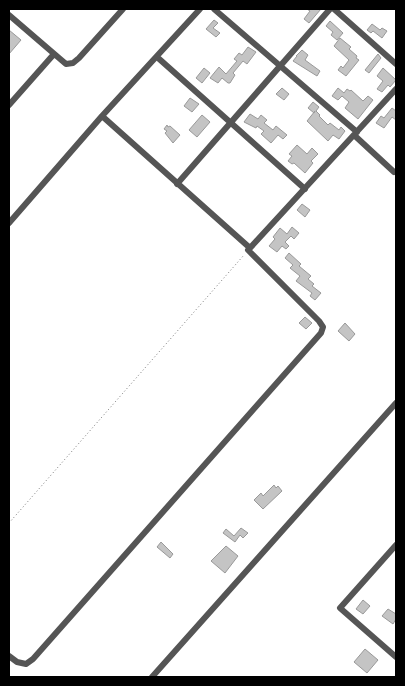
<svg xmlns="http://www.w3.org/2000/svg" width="405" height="686" viewBox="0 0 405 686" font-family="'Open Sans',sans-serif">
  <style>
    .building { fill: #c4c4c4; stroke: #999 }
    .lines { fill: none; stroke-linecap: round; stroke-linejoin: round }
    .path { stroke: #777; stroke-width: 1; stroke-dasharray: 1 2.5; stroke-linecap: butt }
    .minor { stroke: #555; stroke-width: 6 }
  </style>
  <rect width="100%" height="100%" fill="#fff"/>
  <path class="building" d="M307 9H321L309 23 304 19 310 11Z
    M214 20 218 23 213 28 220 33 216 37 206 29Z
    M330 21 343 33 337 40 331 35 333 32 326 26Z
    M372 24 380 30 382 28 387 31 382 38 373 31 371 33 367 30Z
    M9 30 21 40 9 54Z
    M340 38 351 47 349 49 357 56 356 58 359 60 346 76 338 70 341 66 343 68 349 60 334 46Z
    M248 47 256 52 247 64 243 61 233 73 235 75 230 83H228L222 78 218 83 210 78 219 67 226 74 237 61 234 59 239 53 242 55Z
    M302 50 308 55 305 60 320 71 317 76 293 61 297 56H296Z
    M378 54 381 58 369 73 365 70Z
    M204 68 210 73 202 83 196 78Z
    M383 68 396 80 390 87 388 85 382 92 377 89 383 81 377 76Z
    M282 88 289 94 284 100 276 94Z
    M338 88 344 93 347 89 350 91 351 90 363 101 368 96 373 100 358 119 345 108 349 102 342 96 338 100 332 96Z
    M190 98 199 104 192 112 184 106Z
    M313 102 319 107 316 111 320 115 319 116 328 125 330 123 339 130 341 127 345 131 339 139 333 135 328 141 307 121 315 111 314 113 308 108Z
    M392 108 396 111V120L392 117 384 128 376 123 381 116 384 118Z
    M250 114 258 119 261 115 267 120 264 123 273 130 276 126 287 135 283 139 278 135 271 143 261 134 264 131 257 126 256 128 244 122Z
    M202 115 210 122 197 137 189 130Z
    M167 125 168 127 170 126 180 135 173 143 165 133 167 131 164 129Z
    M297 145 307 154 312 148 318 154 311 161 313 163 305 173 294 163 292 164 288 161 292 156 289 154Z
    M302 204 310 210 305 217 297 210Z
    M292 227 299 233 294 239 291 236 285 242 289 246 286 249 282 246 277 252 269 246 275 239 273 237 280 228 287 234Z
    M289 253 301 264 299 266 311 276 308 279 314 284 312 286 321 293 315 300 310 296 312 293 296 281 300 276 290 268 293 265 285 258Z
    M305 317 312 323 306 329 299 323Z
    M345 323 355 334 349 341 338 331Z
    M274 485 276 488 278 486 282 491 263 509 254 500 261 493 263 496Z
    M241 528 248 533 243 538 240 535 235 542 223 533 226 529 234 536Z
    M161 542 173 554 170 558 157 547Z
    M226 546 238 556 225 573 211 561Z
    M363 600 370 606 363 614 356 609Z
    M388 609 396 614V619L393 624 382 616Z
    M365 649 378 660 367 673 354 662Z"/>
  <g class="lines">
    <path class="path" d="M9 523 244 255"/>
    <path class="minor" d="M214 9 357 132
      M334 9 396 64
      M9 15 66 64 73 63 79 58 123 9
      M157 57 305 189
      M9 105 54 54
      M102 116 250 248 396 89
      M354 135 394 172
      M177 184 330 9
      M9 223 102 116 200 9
      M396 545 340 608 396 657
      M9 656 17 662 26 664 33 659 321 333 323 327 319 321 248 250
      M152 677 396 403"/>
  </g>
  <rect width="405" height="686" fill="none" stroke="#000000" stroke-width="20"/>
</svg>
